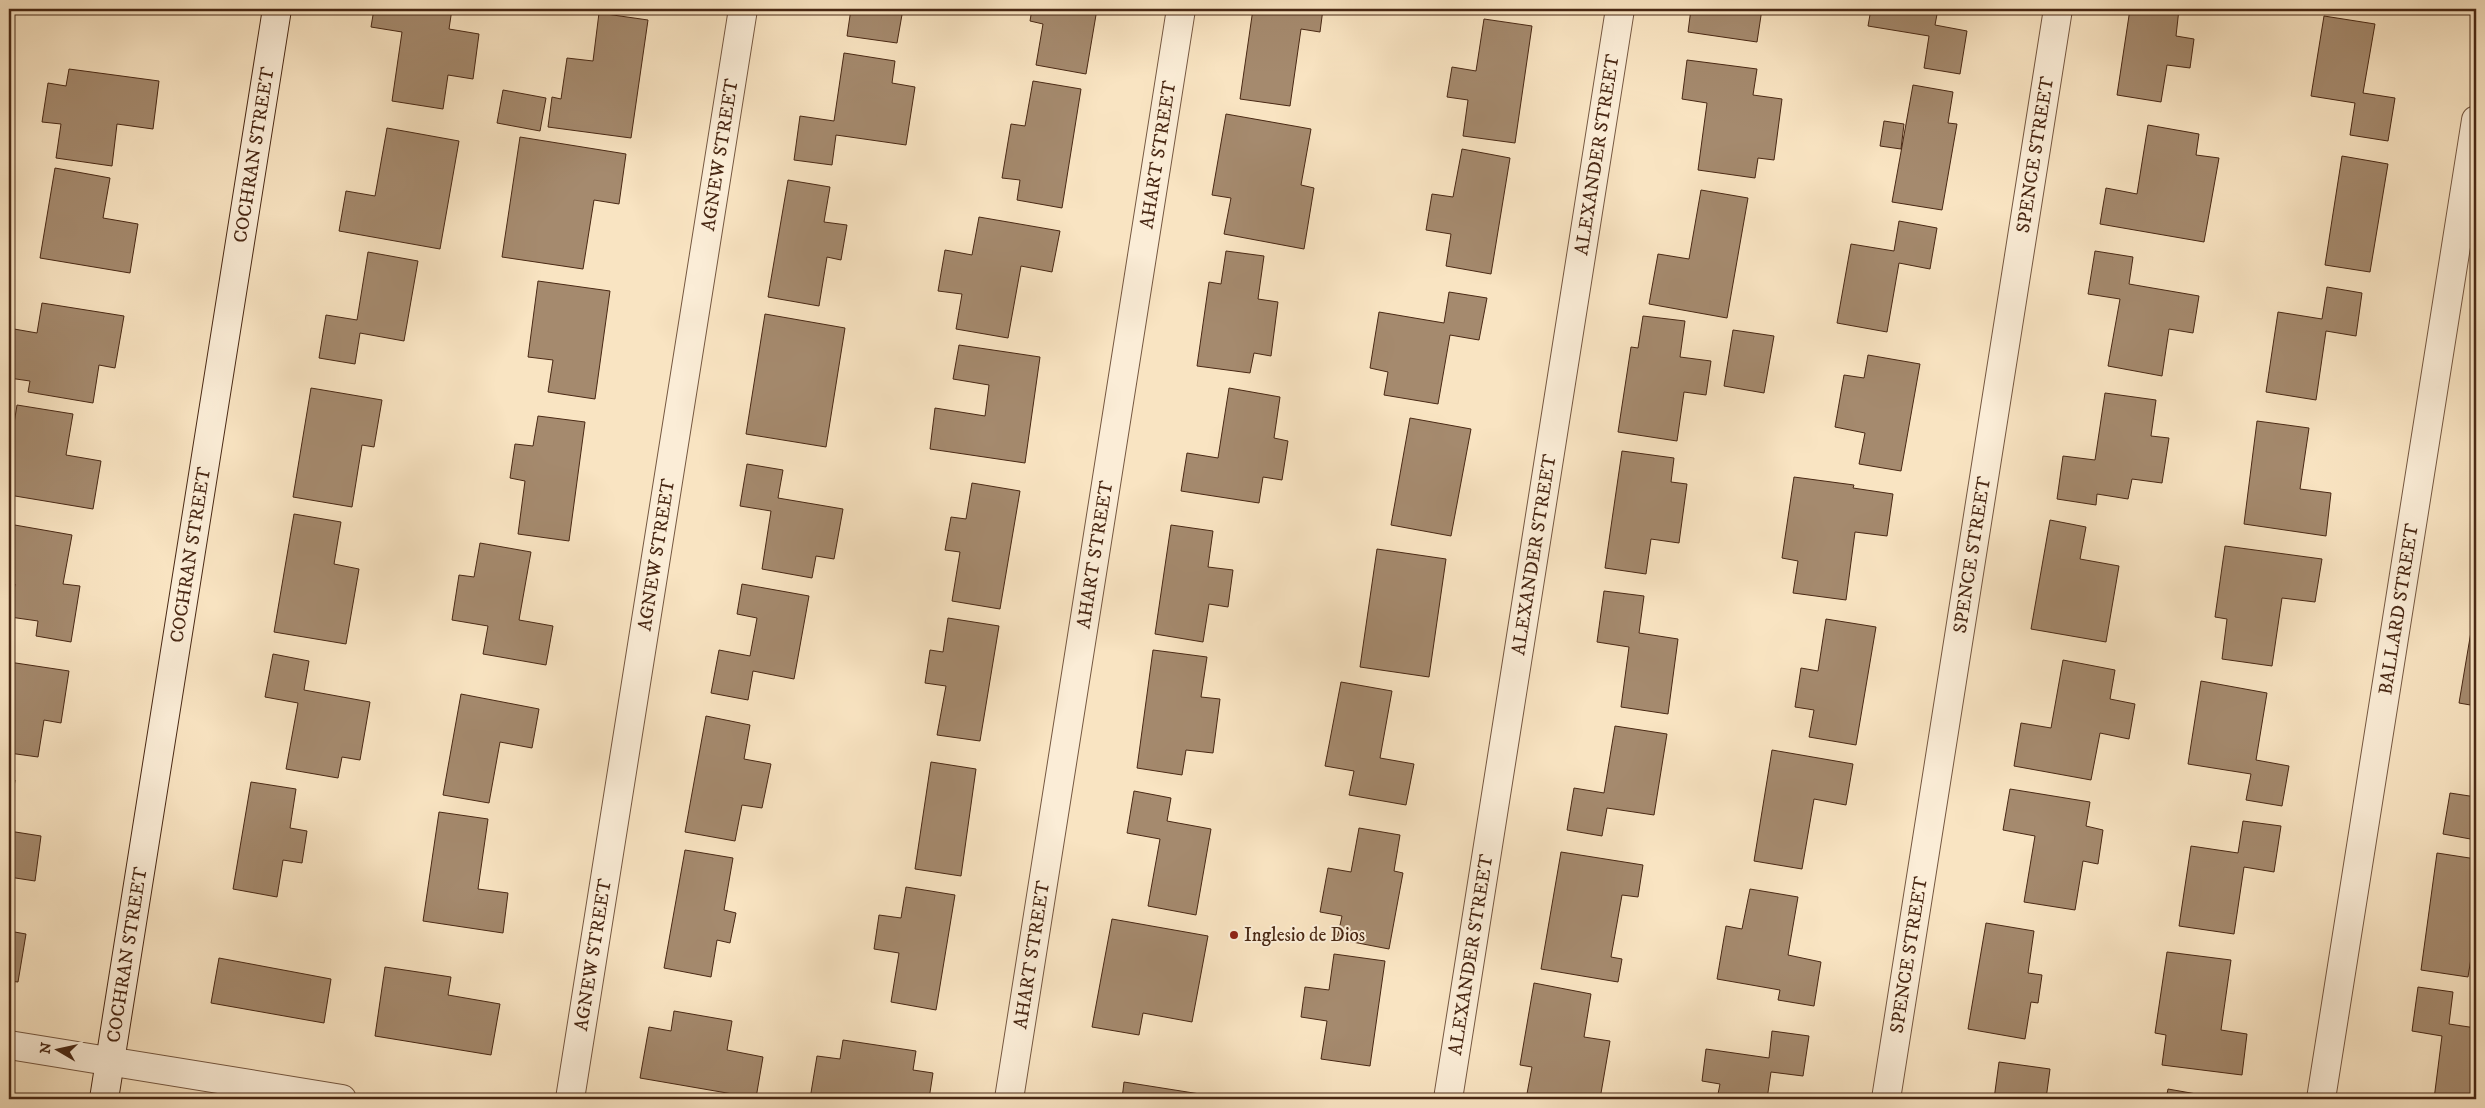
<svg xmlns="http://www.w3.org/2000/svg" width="2485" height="1108" viewBox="0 0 2485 1108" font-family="'IM FELL DW Pica',serif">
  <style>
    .building { fill: #a58a6e; stroke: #492814 }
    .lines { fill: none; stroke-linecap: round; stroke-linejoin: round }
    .street-casing { stroke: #755740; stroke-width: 30 }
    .secondary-casing { stroke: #492814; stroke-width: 30 }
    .street { stroke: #fbedd7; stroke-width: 28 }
    .secondary { stroke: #fbedd7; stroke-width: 28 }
    .poi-dot { fill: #8f2418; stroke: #fbedd7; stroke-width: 2 }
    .labels { text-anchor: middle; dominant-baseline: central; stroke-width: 4; stroke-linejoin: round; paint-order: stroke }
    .street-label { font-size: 19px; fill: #492814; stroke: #fbedd7 }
    .poi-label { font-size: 19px; fill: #492814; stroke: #fbedd7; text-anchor: start }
  </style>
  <rect width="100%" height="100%" fill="#f9e4c2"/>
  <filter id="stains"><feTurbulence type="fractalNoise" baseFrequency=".004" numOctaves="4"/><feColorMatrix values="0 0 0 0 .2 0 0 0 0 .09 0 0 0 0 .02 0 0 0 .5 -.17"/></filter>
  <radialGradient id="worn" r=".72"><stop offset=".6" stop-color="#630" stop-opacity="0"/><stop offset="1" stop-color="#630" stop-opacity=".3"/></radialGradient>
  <path class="building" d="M374 9H452L449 29 479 34 473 79 448 75 443 109 392 101 402 32 371 27Z
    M851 9H903L897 43 847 36Z
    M1032 9H1097L1086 74 1036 65 1043 24 1030 21Z
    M1253 9H1323L1320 32 1301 29 1290 106 1240 99Z
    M1691 9H1762L1757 42 1688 32Z
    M1871 9H1938L1935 25 1967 31 1960 74 1924 68 1929 36 1868 26Z
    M2130 9H2179L2176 36 2194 39 2190 68 2167 65 2161 102 2117 95Z
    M599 13 648 20 631 138 548 127 552 97 561 99 567 58 593 61Z
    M2324 16 2375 24 2363 93 2395 98 2388 141 2350 135 2355 103 2311 96Z
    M1484 19 1532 26 1515 143 1463 136 1468 100 1447 97 1452 67 1476 71Z
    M844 53 895 61 892 83 915 87 906 145 836 135 832 165 794 160 800 116 834 121Z
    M1687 60 1757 69 1753 95 1782 99 1774 160 1758 158 1755 178 1698 170 1707 103 1682 99Z
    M69 69 159 81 153 129 117 124 112 166 56 158 61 124 42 122 48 83 66 86Z
    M1033 81 1081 89 1062 208 1017 200 1020 180 1002 178 1011 124 1025 126Z
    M1913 85 1953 92 1948 123 1957 124 1942 210 1892 202Z
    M503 90 546 98 540 131 497 123Z
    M1226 114 1311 129 1301 185 1314 188 1304 249 1224 234 1231 198 1212 195Z
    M1884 121 1904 124 1901 149 1880 146Z
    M2148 125 2199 134 2196 155 2219 158 2204 242 2100 224 2106 188 2137 194Z
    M387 128 459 141 440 249 339 231 346 191 375 196Z
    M520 137 626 154 619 204 594 200 583 269 502 257Z
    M1462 149 1510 158 1491 274 1446 266 1451 234 1426 230 1432 194 1453 197Z
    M2342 156 2388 164 2370 272 2325 265Z
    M55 168 110 178 103 218 138 224 130 273 40 258Z
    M788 180 830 187 824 222 847 225 841 260 827 257 819 306 768 297Z
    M1701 190 1748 198 1727 318 1649 304 1658 254 1689 259Z
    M979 217 1060 231 1052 272 1021 266 1008 338 956 329 962 294 938 291 945 250 972 255Z
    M1899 221 1937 228 1930 269 1899 263 1887 332 1837 323 1851 244 1894 251Z
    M1226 251 1264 256 1258 299 1278 302 1271 356 1254 353 1250 373 1197 366 1209 282 1221 284Z
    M2095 251 2133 257 2129 284 2199 296 2193 333 2169 329 2162 376 2108 366 2120 299 2088 294Z
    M368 252 418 261 404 341 360 333 355 364 319 358 326 315 357 320Z
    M538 281 610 291 595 399 548 392 553 360 528 357Z
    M2327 287 2362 293 2356 336 2326 331 2316 400 2266 392 2278 312 2322 319Z
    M1449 292 1487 298 1479 340 1450 335 1438 404 1384 395 1388 372 1370 368 1379 312 1444 323Z
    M42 303 124 316 115 368 99 365 93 403 28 392 30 381 9 378V359L14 329 37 333Z
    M765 314 845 328 826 447 746 434Z
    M1643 316 1685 321 1680 357 1711 361 1706 395 1684 392 1677 441 1618 432 1631 347 1638 348Z
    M1733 330 1774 336 1764 393 1724 386Z
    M959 345 1040 357 1025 463 930 449 935 408 985 416 989 385 953 379Z
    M1868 355 1920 364 1901 471 1859 464 1865 433 1835 427 1844 375 1864 378Z
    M311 388 382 400 374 447 362 445 352 507 293 497Z
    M1229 388 1280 397 1274 438 1288 441 1282 480 1263 477 1259 503 1181 491 1187 453 1218 458Z
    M2105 393 2156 400 2151 436 2169 438 2162 483 2132 479 2128 499 2097 494 2096 505 2057 499 2063 456 2095 460Z
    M17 405 73 414 66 455 101 461 93 509 9 495V455Z
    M538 416 585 422 569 541 518 534 525 481 510 478 515 444 533 446Z
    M1410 418 1471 429 1451 536 1391 525Z
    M2257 421 2309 428 2300 489 2331 493 2326 536 2244 524Z
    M1622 451 1674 458 1671 482 1687 484 1679 543 1651 539 1646 574 1605 568Z
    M747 464 783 470 778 498 843 509 834 559 816 556 812 578 762 569 771 511 740 506Z
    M1794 477 1854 485 1853 488 1893 494 1887 536 1855 532 1846 600 1793 593 1798 561 1782 558Z
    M972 483 1020 491 1000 609 952 601 960 552 945 550 951 517 966 519Z
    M294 514 341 522 334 564 359 569 346 644 274 632Z
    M2050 520 2086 527 2080 559 2119 566 2106 642 2031 629Z
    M9 524 72 535 63 584 80 586 71 642 36 636 38 621 10 617 15 584 9 583Z
    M1171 525 1213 531 1208 567 1233 570 1228 607 1209 604 1203 642 1155 634Z
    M480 543 531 552 519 620 553 626 546 665 483 654 488 626 452 620 459 575 474 577Z
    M2225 546 2322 559 2315 602 2282 598 2272 666 2222 659 2227 619 2215 617Z
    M1377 549 1446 559 1429 677 1360 667Z
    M742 584 809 596 794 679 753 671 748 700 711 693 719 650 750 656 757 618 737 614Z
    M1604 591 1644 596 1639 633 1678 639 1668 714 1621 707 1629 647 1597 642Z
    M2476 602V706L2459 703Z
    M948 618 999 626 980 741 937 735 946 686 925 683 930 650 943 652Z
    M1826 619 1876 627 1856 745 1809 737 1814 710 1795 707 1801 668 1818 671Z
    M1153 650 1207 657 1201 697 1220 699 1213 753 1186 750 1182 775 1137 768Z
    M273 654 309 661 304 690 370 702 360 760 342 757 338 778 286 769 298 703 265 697Z
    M2063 660 2115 670 2110 699 2135 704 2129 739 2100 733 2091 780 2014 766 2021 723 2051 728Z
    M9 662 69 671 61 723 44 720 38 757 9 753Z
    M2201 681 2267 693 2256 760 2289 766 2282 806 2246 800 2251 774 2188 764Z
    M1341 682 1392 691 1380 758 1414 764 1406 805 1349 795 1354 771 1325 766Z
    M461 694 539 709 532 748 500 742 489 803 443 795Z
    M706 716 750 725 744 759 771 764 762 808 742 805 735 841 685 832Z
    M1615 726 1667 734 1654 815 1607 808 1602 836 1567 830 1574 788 1604 793Z
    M1772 750 1853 764 1846 805 1814 799 1802 869 1754 861Z
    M931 762 976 769 961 876 915 869Z
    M9 779 15 780 9 825Z
    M251 782 296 789 290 828 307 831 302 863 283 860 277 897 233 889Z
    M2010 789 2090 802 2086 826 2103 830 2098 864 2083 861 2075 910 2024 902 2035 836 2003 830Z
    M1134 791 1171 798 1167 821 1211 829 1196 915 1148 906 1160 839 1127 833Z
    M2450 793 2476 797V840L2443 834Z
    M439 812 488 819 478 889 508 893 503 933 423 921Z
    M2243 821 2281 826 2274 872 2244 867 2234 934 2179 926 2191 846 2238 853Z
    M1359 828 1400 835 1394 871 1403 873 1389 949 1337 939 1342 916 1320 912 1328 868 1351 872Z
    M9 831 41 836 35 881 9 877Z
    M685 850 733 858 724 910 736 913 730 943 717 940 711 977 664 968Z
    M1561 852 1643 865 1638 897 1622 895 1611 957 1622 959 1618 982 1541 969Z
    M2437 853 2476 859V927L2468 977 2421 970Z
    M906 887 955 895 936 1010 891 1002 899 953 874 949 879 915 901 918Z
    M1750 889 1798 897 1788 955 1821 962 1814 1006 1778 1000 1780 990 1717 979 1726 926 1742 929Z
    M1112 919 1208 936 1192 1022 1143 1013 1139 1035 1092 1027Z
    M1986 923 2034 931 2028 973 2042 975 2038 1003 2031 1002 2025 1039 1968 1029Z
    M9 931 26 934 18 982 9 981Z
    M2167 952 2231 960 2221 1030 2247 1034 2242 1075 2162 1065 2166 1035 2155 1033Z
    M1334 954 1385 961 1370 1066 1321 1059 1327 1021 1301 1017 1305 987 1329 990Z
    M219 958 331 979 324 1023 211 1003Z
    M385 967 451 977 448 995 500 1004 491 1055 375 1036Z
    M1534 983 1591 994 1584 1037 1610 1041 1600 1099H1526L1532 1067 1520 1065Z
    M2418 987 2453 992 2449 1024 2476 1028V1099H2434L2442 1036 2412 1031Z
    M674 1011 732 1021 727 1050 763 1057 756 1098 640 1078 649 1027 671 1031Z
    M1772 1031 1809 1036 1803 1076 1771 1072 1767 1099H1717L1720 1084 1702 1081 1706 1049 1769 1058Z
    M843 1040 916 1051 913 1070 933 1073 929 1099H810L817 1056 840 1059Z
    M1999 1062 2050 1069 2046 1099H1994Z
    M1124 1082 1219 1097 1218 1099H1122Z
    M2168 1089 2225 1099H2166Z
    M1078 1094 1106 1099H1077Z"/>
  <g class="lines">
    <defs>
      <g id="street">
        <path d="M9 1045 342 1099"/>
        <path id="s1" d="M570 1099 743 9"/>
        <path id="s2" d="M1009 1099 1181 9"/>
        <path id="s3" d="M1448 1099 1620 9"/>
        <path id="s4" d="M1886 1099 2058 9"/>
        <path id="s5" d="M2321 1099 2476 120"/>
      </g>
      <g id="secondary">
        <path id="s6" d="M104 1099 277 9"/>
      </g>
    </defs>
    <use href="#street" class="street-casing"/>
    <use href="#secondary" class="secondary-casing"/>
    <use href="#street" class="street"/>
    <use href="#secondary" class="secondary"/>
  </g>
  <circle class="poi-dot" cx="1234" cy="935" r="5"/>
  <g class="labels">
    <g class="street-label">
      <text stroke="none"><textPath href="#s6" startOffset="956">COCHRAN STREET</textPath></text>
      <text stroke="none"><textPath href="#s1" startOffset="956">AGNEW STREET</textPath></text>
      <text stroke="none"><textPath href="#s2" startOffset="956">AHART STREET</textPath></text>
      <text stroke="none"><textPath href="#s3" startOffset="956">ALEXANDER STREET</textPath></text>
      <text stroke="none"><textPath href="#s4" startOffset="956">SPENCE STREET</textPath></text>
      <text stroke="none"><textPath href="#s6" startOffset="551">COCHRAN STREET</textPath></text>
      <text stroke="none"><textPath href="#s1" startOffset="551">AGNEW STREET</textPath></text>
      <text stroke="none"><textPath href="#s2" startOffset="551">AHART STREET</textPath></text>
      <text stroke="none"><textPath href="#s3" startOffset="551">ALEXANDER STREET</textPath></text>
      <text stroke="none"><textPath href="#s4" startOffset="551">SPENCE STREET</textPath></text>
      <text stroke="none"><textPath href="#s5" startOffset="496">BALLARD STREET</textPath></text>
      <text stroke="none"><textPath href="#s6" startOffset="146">COCHRAN STREET</textPath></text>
      <text stroke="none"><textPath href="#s1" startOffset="146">AGNEW STREET</textPath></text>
      <text stroke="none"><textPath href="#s2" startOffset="146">AHART STREET</textPath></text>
      <text stroke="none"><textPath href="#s3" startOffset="146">ALEXANDER STREET</textPath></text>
      <text stroke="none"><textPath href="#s4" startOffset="146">SPENCE STREET</textPath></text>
    </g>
    <g class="poi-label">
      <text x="1244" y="935">Inglesio de Dios</text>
    </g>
  </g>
  <rect width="2485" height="1108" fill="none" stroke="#f9e4c2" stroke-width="30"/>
  <rect x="10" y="10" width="2465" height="1088" fill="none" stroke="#492814" stroke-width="2.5"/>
  <rect x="15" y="15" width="2455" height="1078" fill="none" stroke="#492814"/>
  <g transform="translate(58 1050) rotate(279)" stroke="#fbedd7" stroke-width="4" paint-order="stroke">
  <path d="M0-4L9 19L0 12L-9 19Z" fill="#492814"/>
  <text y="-8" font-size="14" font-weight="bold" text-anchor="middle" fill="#492814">N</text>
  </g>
  <rect width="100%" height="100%" filter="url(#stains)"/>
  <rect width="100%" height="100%" fill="url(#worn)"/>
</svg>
